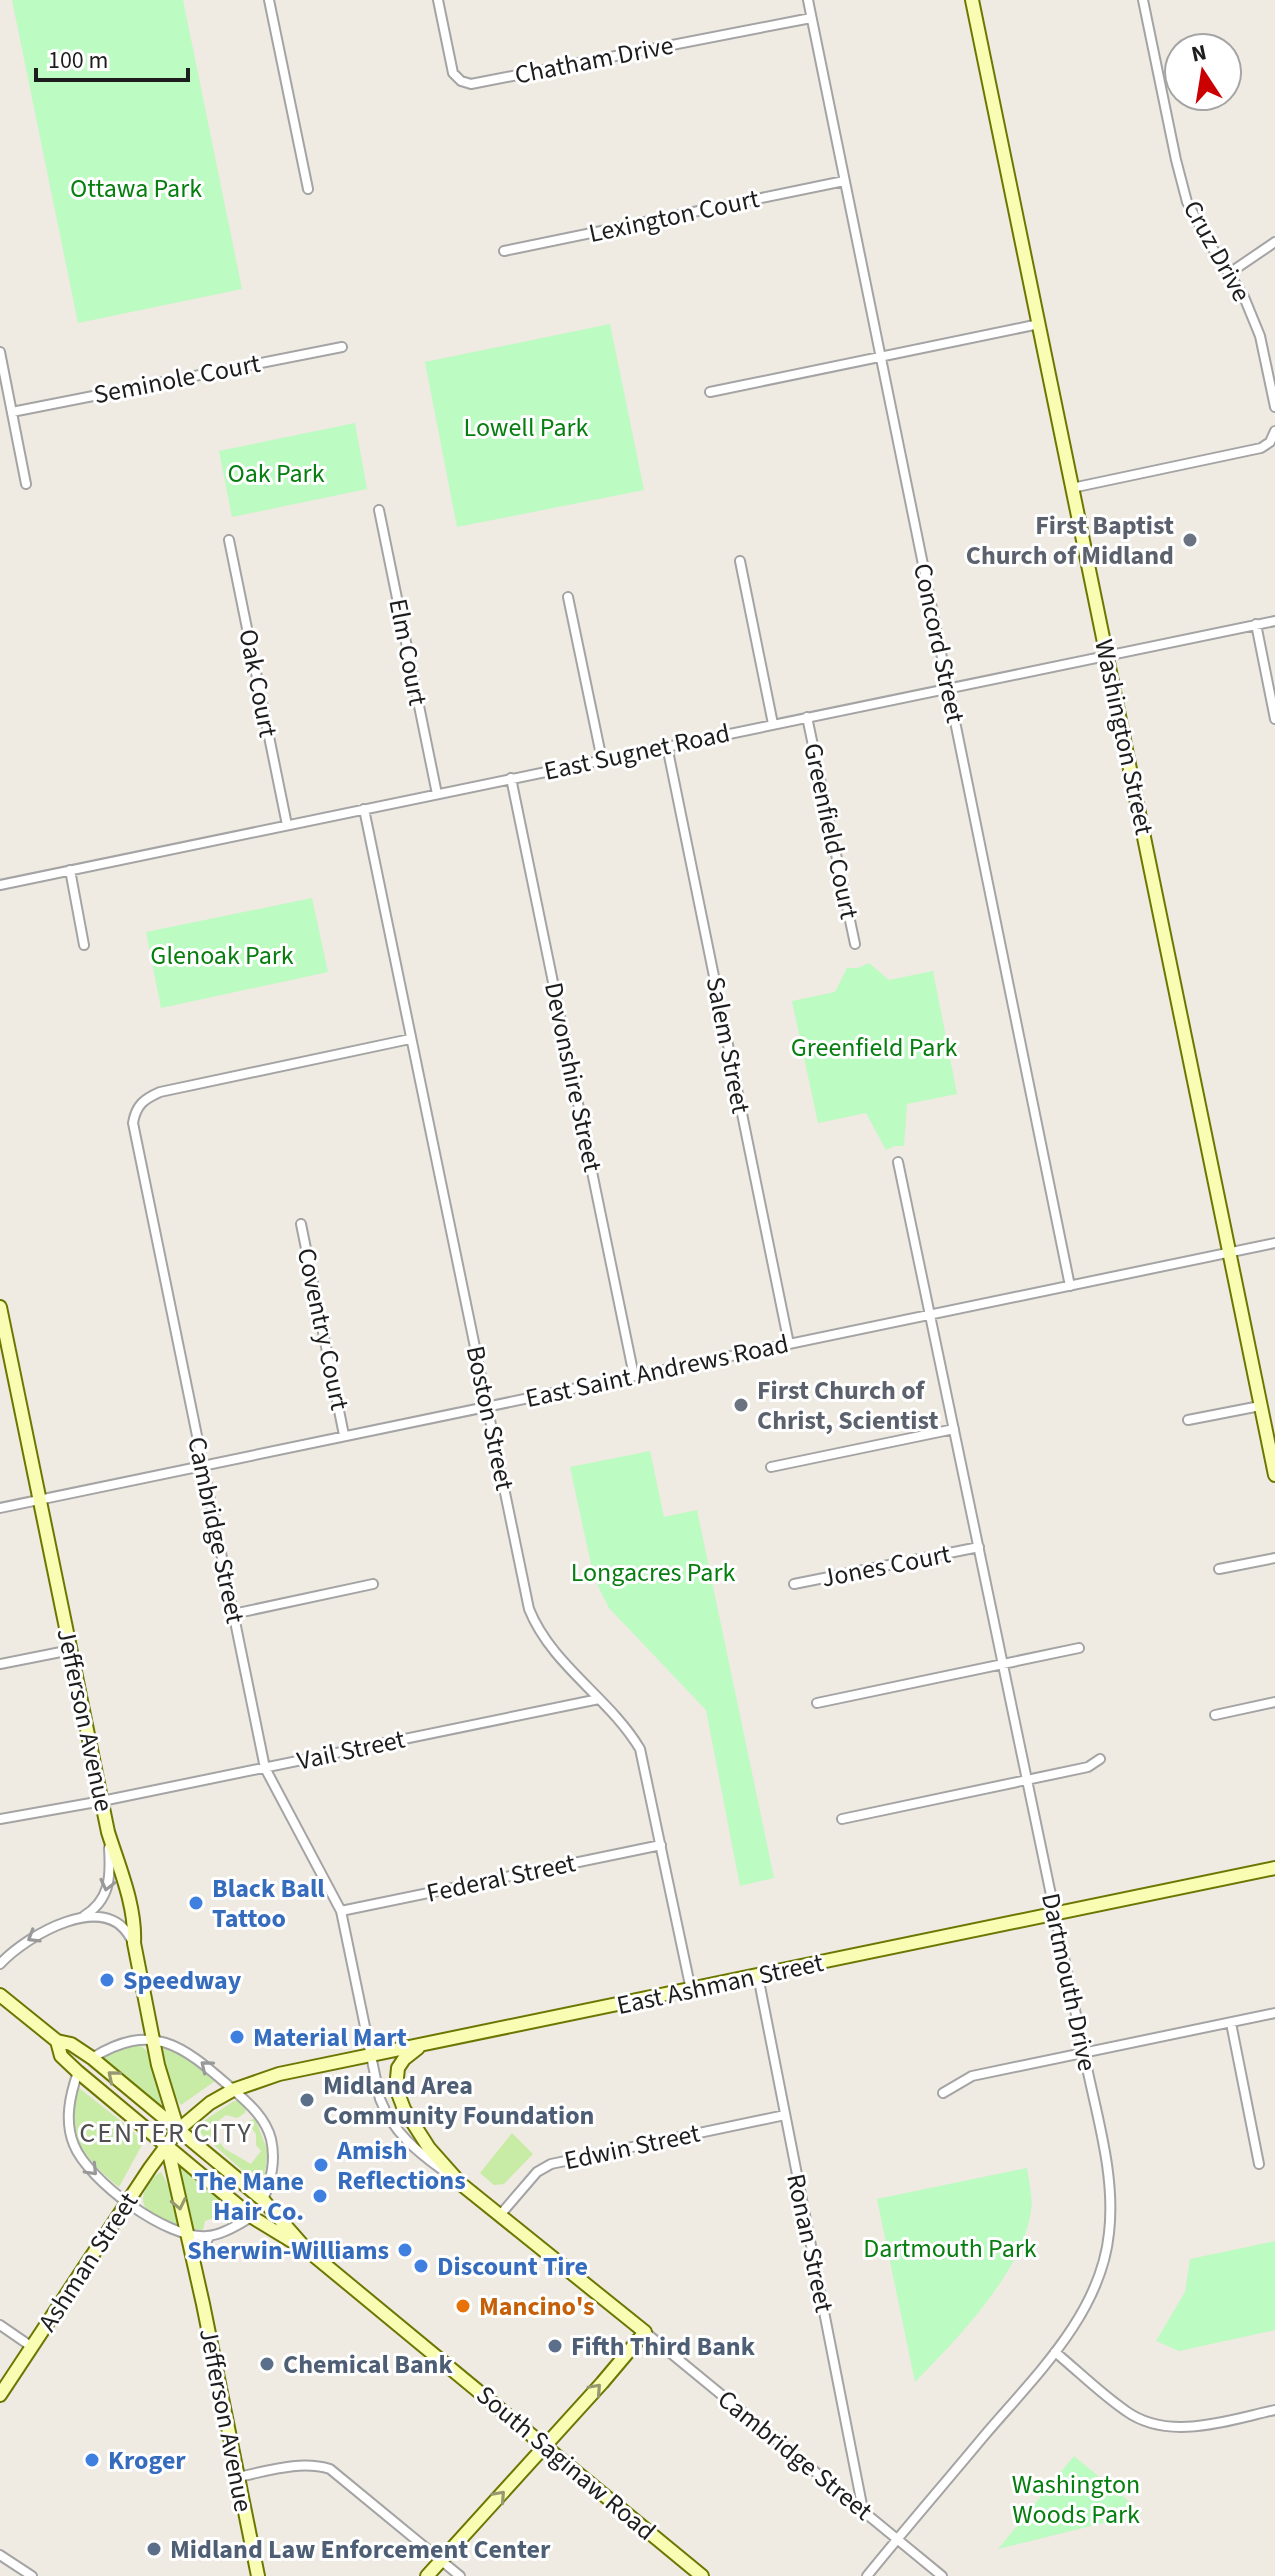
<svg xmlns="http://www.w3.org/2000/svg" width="1275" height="2576" viewBox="0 0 1275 2576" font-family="'Source Sans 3',sans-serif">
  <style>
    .grass { fill: #c8eba5 }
    .park { fill: #bcfbc1 }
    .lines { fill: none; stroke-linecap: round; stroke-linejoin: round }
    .street-casing { stroke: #a4a4a4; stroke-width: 12 }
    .secondary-casing { stroke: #6b7700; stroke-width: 16 }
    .street { stroke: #fff; stroke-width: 8 }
    .secondary { stroke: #f9fcb3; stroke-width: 12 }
    .oneway { stroke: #999 }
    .oneway2 { stroke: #969870 }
    .worship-dot { fill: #6b7280; stroke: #fff; stroke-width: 3 }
    .shop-dot { fill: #3f7fe0; stroke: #fff; stroke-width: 3 }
    .service-dot { fill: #5c6f8a; stroke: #fff; stroke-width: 3 }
    .food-dot { fill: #e8710a; stroke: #fff; stroke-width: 3 }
    .labels { text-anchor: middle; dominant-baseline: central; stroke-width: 6; stroke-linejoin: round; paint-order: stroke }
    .street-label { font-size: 26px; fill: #1d1d1d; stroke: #fff }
    .park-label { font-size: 26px; fill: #077f10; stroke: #fff }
    .worship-label { font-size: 26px; font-weight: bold; fill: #5b616d; stroke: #fff; text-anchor: end }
    .shop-label { font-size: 26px; font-weight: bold; fill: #366cbe; stroke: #fff; text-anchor: start }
    .service-label { font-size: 26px; font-weight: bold; fill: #4e5e75; stroke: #fff; text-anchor: start }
    .food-label { font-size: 26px; font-weight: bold; fill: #c56008; stroke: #fff; text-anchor: start }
    .neighbourhood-label { font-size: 28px; letter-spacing: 2px; fill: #505050; stroke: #fff }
  </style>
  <rect width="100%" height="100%" fill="#efeae2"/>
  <path class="grass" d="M134 2044 141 2046 148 2052 161 2103 159 2106 101 2058 118 2049Z
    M166 2047 185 2056 215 2081 181 2105C170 2092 165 2067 163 2049Z
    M79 2088 131 2129 143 2143 119 2187C91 2165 54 2126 79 2088Z
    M234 2101H238L246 2108 245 2113 237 2118 226 2115 213 2125 211 2132 225 2149 251 2164 261 2151 256 2145V2134L247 2122 255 2118 268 2152 263 2186H260L196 2129V2126Z
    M512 2133 533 2154 504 2184 494 2185 480 2173Z
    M178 2163 180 2164 240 2215 235 2218 230 2212 205 2221 203 2230 191 2228 175 2166Z
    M161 2172 171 2191 178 2228C159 2220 133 2210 147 2187 151 2180 154 2176 161 2172Z"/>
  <path class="park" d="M12 0H183L242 289 78 323Z
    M610 324 644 490 457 527 425 362Z
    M355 423 367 489 232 517 219 451Z
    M312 898 328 972 161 1008 146 932Z
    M869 963 889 980 933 971 957 1094 907 1104 904 1146H895L886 1150 866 1113 818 1123 792 1001 835 992 847 968H858Z
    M650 1451 664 1517 697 1510 774 1878 740 1886 706 1710 609 1608 594 1578 570 1467Z
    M1027 2168C1029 2182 1033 2198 1031 2211 1022 2273 957 2339 915 2382L877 2199Z
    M1275 2241V2330L1179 2351 1156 2341 1185 2292 1190 2259Z
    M1074 2456 1143 2513 998 2549Z"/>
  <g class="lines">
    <defs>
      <path id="street" d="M269 0 308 189
        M438 0 453 73 461 81 471 84 811 18
        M808 0 1070 1286
        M1143 0 1176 160 1187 202 1208 241 1244 297 1260 336 1275 407
        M504 251 844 181
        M1228 274 1275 242
        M0 352 26 484
        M710 392 1039 324
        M12 412 342 347
        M1072 488 1261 448 1270 442 1275 431
        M379 510 437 794
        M229 540 287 825
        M740 561 773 724
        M568 597 602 760
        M1256 624 1275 719
        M807 717 855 944
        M667 746 789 1344
        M511 778 634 1376
        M364 809 529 1609C552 1666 609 1697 640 1749L691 1990
        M70 870 84 945
        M0 885 1275 621
        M410 1039 160 1092C144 1099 136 1105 133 1123L265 1768 341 1911 380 2099C393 2132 416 2151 444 2171
        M301 1224 344 1435
        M1188 1420 1260 1406
        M771 1467 954 1429
        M0 1508 1275 1243
        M1219 1569 1275 1558
        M794 1584 979 1547
        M233 1614 373 1584
        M0 1664 71 1650
        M817 1703 1079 1648
        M1215 1715 1275 1702
        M0 1819 102 1801 599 1699
        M842 1819 1088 1767 1100 1759
        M341 1911 661 1845
        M84 1916C110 1900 111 1877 109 1848
        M0 1964C27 1935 106 1889 131 1939
        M758 1976 863 2510
        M1231 2023 1259 2164
        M92 2058C152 2021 182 2045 229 2086 246 2101 265 2116 271 2139 276 2161 271 2180 263 2200
        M78 2072C70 2095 64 2121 74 2145 88 2180 167 2240 207 2236 223 2235 238 2224 252 2217
        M943 2093 972 2076 1275 2013
        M500 2215 537 2172 551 2164 785 2115
        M194 2263 209 2237
        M0 2325 32 2347
        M645 2332 942 2576
        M1055 2352C1078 2371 1101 2394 1126 2411 1169 2442 1228 2420 1275 2410
        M238 2477C268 2471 300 2460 330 2469L460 2576
        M0 2555 32 2576
        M867 2576C905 2529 945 2483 984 2436 1034 2377 1101 2314 1109 2233 1116 2173 1095 2111 1084 2053L898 1162"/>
      <path id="secondary" d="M972 0 1275 1475
        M0 1307 108 1832C119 1867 136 1906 134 1943L158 2065 177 2127
        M0 1995 57 2041 71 2044 92 2058 263 2200 306 2249 702 2576
        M57 2041 61 2056 78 2072 252 2217 293 2242
        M418 2048 404 2059 398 2068 396 2088 404 2109 429 2148 461 2184 645 2332 602 2383 427 2576
        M167 2144 203 2304 258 2576
        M0 2395 150 2168 178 2130 210 2103 233 2090 279 2074 1275 1868"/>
    </defs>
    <use href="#street" class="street-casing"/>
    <use href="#secondary" class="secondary-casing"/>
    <use href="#street" class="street"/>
    <use href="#secondary" class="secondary"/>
  </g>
  <defs><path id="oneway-chevron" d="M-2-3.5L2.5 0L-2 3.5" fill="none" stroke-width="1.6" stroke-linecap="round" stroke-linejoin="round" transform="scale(2)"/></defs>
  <g class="oneway">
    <use href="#oneway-chevron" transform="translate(107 1885) rotate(103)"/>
    <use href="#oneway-chevron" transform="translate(33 1937) rotate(149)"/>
    <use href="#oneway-chevron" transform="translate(206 2066) rotate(-141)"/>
    <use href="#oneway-chevron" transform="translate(92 2170) rotate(46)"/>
  </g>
  <g class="oneway2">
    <use href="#oneway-chevron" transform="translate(113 2076) rotate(-140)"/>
    <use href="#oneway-chevron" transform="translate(179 2204) rotate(78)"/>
    <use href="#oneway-chevron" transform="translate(596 2389) rotate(-48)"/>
    <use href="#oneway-chevron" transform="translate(500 2496) rotate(-48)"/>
  </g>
  <g class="worship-dot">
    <circle cx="1190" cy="540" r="8"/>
    <circle cx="741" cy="1405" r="8"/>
  </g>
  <g class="shop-dot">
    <circle cx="196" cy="1903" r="8"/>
    <circle cx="107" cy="1980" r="8"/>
    <circle cx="237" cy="2037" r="8"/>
    <circle cx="321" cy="2165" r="8"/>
    <circle cx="320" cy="2196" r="8"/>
    <circle cx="405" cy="2250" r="8"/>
    <circle cx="421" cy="2266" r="8"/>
    <circle cx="92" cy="2460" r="8"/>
  </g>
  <g class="service-dot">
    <circle cx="307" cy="2100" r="8"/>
    <circle cx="555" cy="2346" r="8"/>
    <circle cx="267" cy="2364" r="8"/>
    <circle cx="154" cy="2549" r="8"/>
  </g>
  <circle class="food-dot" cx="463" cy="2306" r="8"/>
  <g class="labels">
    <g class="street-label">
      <text transform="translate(594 60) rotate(-11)">Chatham Drive</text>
      <text transform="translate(674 216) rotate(-12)">Lexington Court</text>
      <text transform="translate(1217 251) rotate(61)">Cruz Drive</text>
      <text transform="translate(177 379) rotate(-11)">Seminole Court</text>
      <text transform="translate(939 643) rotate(78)">Concord Street</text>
      <text transform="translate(408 652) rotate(79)">Elm Court</text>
      <text transform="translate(258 683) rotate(79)">Oak Court</text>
      <text transform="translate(1124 737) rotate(78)">Washington Street</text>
      <text transform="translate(637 752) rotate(-12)">East Sugnet Road</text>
      <text transform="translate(831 831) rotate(78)">Greenfield Court</text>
      <text transform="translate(728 1045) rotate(79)">Salem Street</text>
      <text transform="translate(573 1077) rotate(78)">Devonshire Street</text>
      <text transform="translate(323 1329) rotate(78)">Coventry Court</text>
      <text transform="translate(657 1371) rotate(-12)">East Saint Andrews Road</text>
      <text transform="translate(490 1418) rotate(78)">Boston Street</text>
      <text transform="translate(216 1530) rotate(78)">Cambridge Street</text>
      <text transform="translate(886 1566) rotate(-11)">Jones Court</text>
      <text transform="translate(85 1720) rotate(78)">Jefferson Avenue</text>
      <text transform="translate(351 1750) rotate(-12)">Vail Street</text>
      <text transform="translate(501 1878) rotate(-12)">Federal Street</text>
      <text transform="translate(1069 1982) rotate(78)">Dartmouth Drive</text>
      <text transform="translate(720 1984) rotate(-12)">East Ashman Street</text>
      <text transform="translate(632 2147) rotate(-12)">Edwin Street</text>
      <text transform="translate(810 2243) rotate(78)">Ronan Street</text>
      <text transform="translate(88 2262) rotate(-57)">Ashman Street</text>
      <text transform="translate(226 2420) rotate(79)">Jefferson Avenue</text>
      <text transform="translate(795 2455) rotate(39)">Cambridge Street</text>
      <text transform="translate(566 2463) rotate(40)">South Saginaw Road</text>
    </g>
    <g class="park-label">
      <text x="136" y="188">Ottawa Park</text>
      <text x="526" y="427">Lowell Park</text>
      <text x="276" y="473">Oak Park</text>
      <text x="222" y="955">Glenoak Park</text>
      <text x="874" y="1047">Greenfield Park</text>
      <text x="653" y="1572">Longacres Park</text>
      <text x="950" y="2248">Dartmouth Park</text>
      <text x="1076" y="2484">Washington<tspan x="1076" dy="30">Woods Park</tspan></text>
    </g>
    <g class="worship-label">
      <text x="1174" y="525">First Baptist<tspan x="1174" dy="30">Church of Midland</tspan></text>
      <text x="757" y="1390" text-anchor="start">First Church of<tspan x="757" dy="30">Christ, Scientist</tspan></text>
    </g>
    <g class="shop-label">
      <text x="212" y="1888">Black Ball<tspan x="212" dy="30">Tattoo</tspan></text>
      <text x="123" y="1980">Speedway</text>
      <text x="253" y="2037">Material Mart</text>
      <text x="337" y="2150">Amish<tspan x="337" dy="30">Reflections</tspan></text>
      <text x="304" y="2181" text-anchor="end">The Mane<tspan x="304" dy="30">Hair Co.</tspan></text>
      <text x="389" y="2250" text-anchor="end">Sherwin-Williams</text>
      <text x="437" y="2266">Discount Tire</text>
      <text x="108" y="2460">Kroger</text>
    </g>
    <g class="service-label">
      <text x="323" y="2085">Midland Area<tspan x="323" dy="30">Community Foundation</tspan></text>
      <text x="571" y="2346">Fifth Third Bank</text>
      <text x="283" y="2364">Chemical Bank</text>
      <text x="170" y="2549">Midland Law Enforcement Center</text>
    </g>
    <g class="food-label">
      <text x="479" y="2306">Mancino's</text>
    </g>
    <g class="neighbourhood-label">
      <text x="166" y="2133">CENTER CITY</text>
    </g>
  </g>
  <g transform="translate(1203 72) rotate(348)"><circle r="38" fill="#ffffff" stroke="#a5a5a5" stroke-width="2"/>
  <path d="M0-6L14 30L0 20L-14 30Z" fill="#ca0001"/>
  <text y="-12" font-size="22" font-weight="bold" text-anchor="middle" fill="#1d1d1d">N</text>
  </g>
  <path d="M36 68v12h152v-12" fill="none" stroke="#1d1d1d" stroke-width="4"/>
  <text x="48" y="68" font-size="24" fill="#1d1d1d" stroke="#ffffff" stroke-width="6" paint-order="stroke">100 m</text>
</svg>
